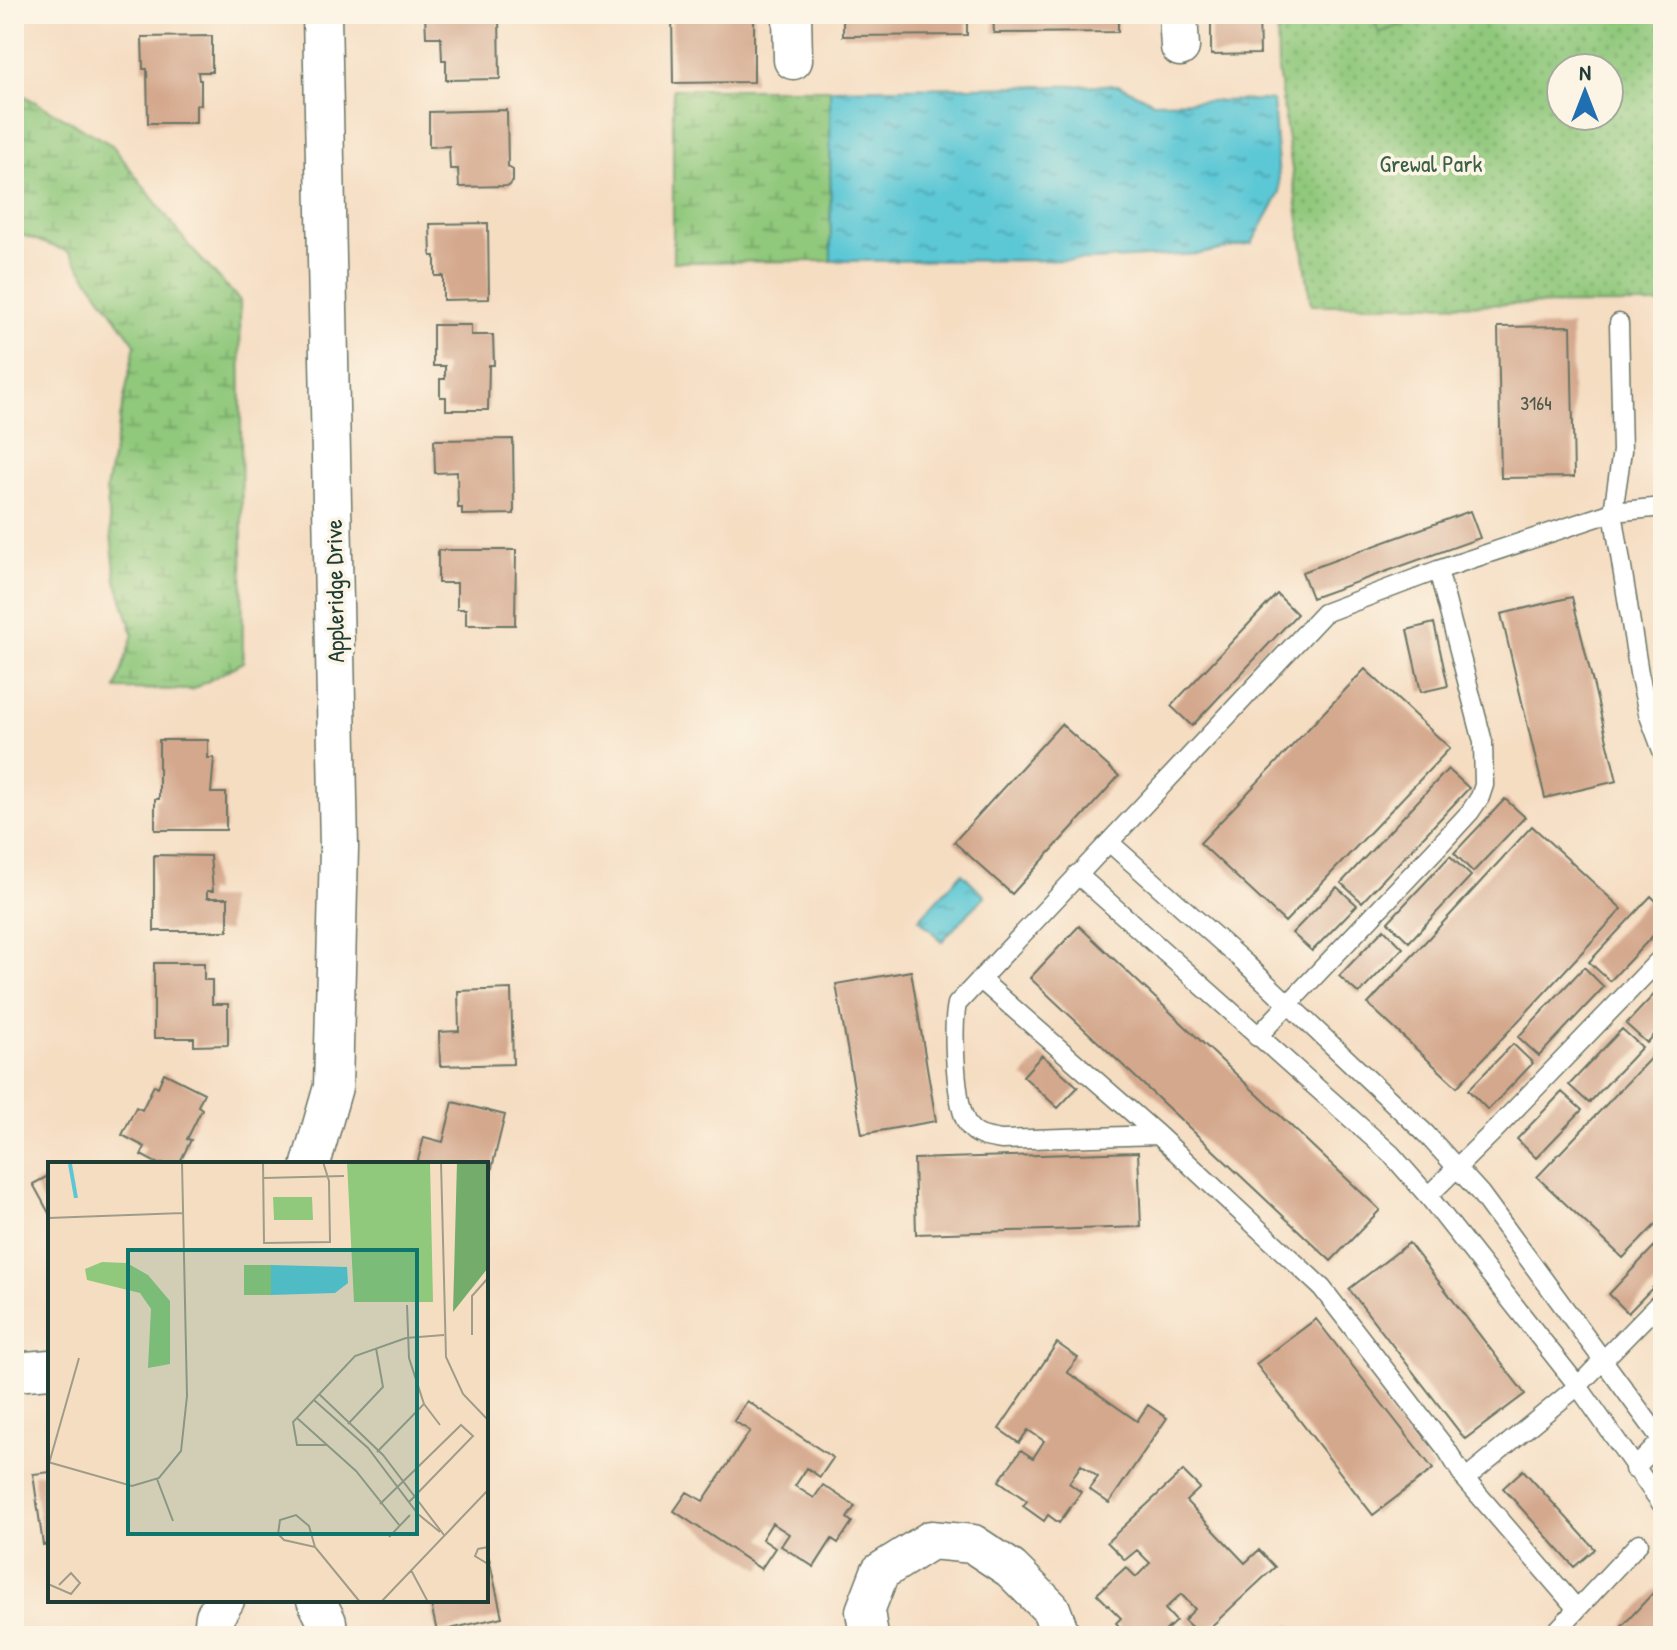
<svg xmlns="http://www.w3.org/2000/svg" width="1677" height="1650" viewBox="0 0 1677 1650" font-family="'Patrick Hand',sans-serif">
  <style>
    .wetland { fill: url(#wetland-marsh); stroke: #588258; stroke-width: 2 }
    .park { fill: url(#park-dots); stroke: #588258; stroke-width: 2; fill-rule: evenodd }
    .pitch { fill: #90c87c; stroke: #588258; stroke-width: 2 }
    .water { fill: url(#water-ripples); stroke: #3d8284; stroke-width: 2 }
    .building { fill: #d4a88d }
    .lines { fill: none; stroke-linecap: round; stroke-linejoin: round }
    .service-casing { stroke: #6a7566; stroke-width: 21 }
    .minor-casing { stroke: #6a7566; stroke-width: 41 }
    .service { stroke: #fff; stroke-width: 18 }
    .minor { stroke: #fff; stroke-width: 38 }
    .labels { text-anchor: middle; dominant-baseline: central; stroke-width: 7; stroke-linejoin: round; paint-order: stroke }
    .number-label { font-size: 20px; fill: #4c584a }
    .park-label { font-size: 24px; fill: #3b6046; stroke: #fcf5e5 }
    .street-label { font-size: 24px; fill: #1f3d34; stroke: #fcf5e5 }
    .inset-river { fill: none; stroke: #5bc7d5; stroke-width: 4 }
    .inset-road { fill: none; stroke: #9f9d89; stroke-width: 2 }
    .view { fill: #0f766e; fill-opacity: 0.15; stroke: #0f766e; stroke-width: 4 }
    .inset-edge { fill: none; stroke: #1f3d34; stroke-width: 4 }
  </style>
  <defs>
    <pattern id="wetland-marsh" width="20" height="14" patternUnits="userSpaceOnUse" patternTransform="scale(2)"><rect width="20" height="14" fill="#90c87c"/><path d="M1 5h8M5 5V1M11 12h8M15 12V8" fill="none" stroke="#75a466"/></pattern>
    <pattern id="park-dots" width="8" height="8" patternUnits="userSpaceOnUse" patternTransform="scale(2)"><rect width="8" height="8" fill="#90c87c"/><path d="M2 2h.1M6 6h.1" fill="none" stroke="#75a466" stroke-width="1.8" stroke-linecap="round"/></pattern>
    <pattern id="water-ripples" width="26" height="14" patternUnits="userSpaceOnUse" patternTransform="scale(2)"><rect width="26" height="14" fill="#5bc7d5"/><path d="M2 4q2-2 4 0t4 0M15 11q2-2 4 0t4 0" fill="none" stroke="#4ba3ae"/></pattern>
  </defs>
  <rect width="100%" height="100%" fill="#fcf5e5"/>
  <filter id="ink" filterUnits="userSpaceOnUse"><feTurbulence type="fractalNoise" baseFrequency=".0125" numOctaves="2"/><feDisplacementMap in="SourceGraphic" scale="16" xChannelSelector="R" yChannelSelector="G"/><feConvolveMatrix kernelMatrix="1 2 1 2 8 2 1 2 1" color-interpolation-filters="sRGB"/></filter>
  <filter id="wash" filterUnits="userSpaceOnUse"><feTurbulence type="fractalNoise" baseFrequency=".006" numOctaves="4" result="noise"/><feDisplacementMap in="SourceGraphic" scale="32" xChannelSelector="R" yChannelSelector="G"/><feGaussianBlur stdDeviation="1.8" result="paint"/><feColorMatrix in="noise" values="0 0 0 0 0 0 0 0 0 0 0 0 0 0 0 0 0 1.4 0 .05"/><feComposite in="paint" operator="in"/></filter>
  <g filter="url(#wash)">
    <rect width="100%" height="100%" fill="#f5ddc2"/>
    <path class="wetland" d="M673 89H830L831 261 673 262Z
      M14 90 112 145 190 247 240 301 243 662 192 690 116 689 133 634 116 580 106 489 135 344 69 252 14 232Z"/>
    <path class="park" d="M1277 14H1663V304L1311 305 1278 70ZM1561 68H1609V116H1561Z"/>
    <path class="pitch" d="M1372 14H1431L1379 33Z"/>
    <path class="water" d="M1119 85 1153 102 1273 100 1280 193 1252 243 1200 254 1094 260 831 261 830 89Z
      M962 873 985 896 942 941 919 919Z"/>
    <g id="blocks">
      <path class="building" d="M425 14H499L500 79 446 80V60H442L441 37H426Z
        M672 14H754V82L673 83Z
        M843 14H967V35L843 36Z
        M993 14H1118V32L994 33Z
        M1211 14H1259L1260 54 1211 55Z
        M212 36V72H198L199 80H201V105H196V123H148L147 69H143L142 37Z
        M507 110 508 167 513 170V181L509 186 459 187 458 169H450L449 146 429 147V112Z
        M488 223 489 299 443 300V276H435V256H431L430 224Z
        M433 325H471V335H493L494 365H489L488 410H446V397H440V379H445V366H433Z
        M1571 326 1574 477 1501 478 1498 327Z
        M513 439 514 514 462 515V508H458L457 472 435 473 434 440Z
        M1470 511 1480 538 1312 598 1302 572Z
        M438 550H516L515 625H466V609H457V583H438Z
        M1277 594 1297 614 1192 726 1171 706Z
        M1572 597 1617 781 1545 798 1501 614Z
        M1434 623 1448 686 1421 692 1407 630Z
        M1365 669 1450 748 1285 922 1200 843Z
        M1061 724 1119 776 1012 894 954 842Z
        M159 740H208V758H214L211 793H226V830H155V799H159Z
        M1448 769 1469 788 1362 902 1341 883Z
        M1505 799 1525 817 1473 872 1454 853Z
        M1532 826 1622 909 1457 1087 1368 1004Z
        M154 855 210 856 213 891H207V898H228V931H154Z
        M1450 856 1471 876 1409 942 1388 922Z
        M1337 887 1357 905 1312 951 1292 933Z
        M1651 896 1663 908V925L1610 981 1589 962Z
        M1079 926 1380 1210 1331 1261 1030 978Z
        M1384 929 1403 948 1359 994 1339 976Z
        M154 963H204V980H212V1004H228V1045L194 1046V1038H154Z
        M1584 967 1604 987 1539 1056 1518 1037Z
        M911 971 936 1121 862 1134 836 984Z
        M1663 985V1025L1647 1043 1626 1024Z
        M511 989 513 1064 440 1066 439 1032 459 1031 458 991Z
        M1622 1029 1642 1047 1589 1103 1569 1085Z
        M1513 1044 1533 1063 1488 1110 1468 1090Z
        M1663 1045V1217L1623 1258 1537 1177Z
        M1042 1055 1078 1087 1058 1108 1023 1076Z
        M164 1073 204 1093 198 1106 202 1109 187 1139 191 1140 179 1164H158L141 1155 145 1147 122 1135 136 1107 142 1110 154 1085 158 1087Z
        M1562 1092 1582 1110 1536 1158 1517 1139Z
        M453 1102 505 1115 487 1188 486 1164H417L424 1137 443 1142Z
        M1138 1152 1141 1227 916 1234 914 1159Z
        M50 1175V1215L33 1184Z
        M1663 1237V1277L1628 1313 1609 1294Z
        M1409 1243 1525 1394 1465 1439 1349 1289Z
        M1316 1319 1433 1469 1373 1515 1256 1364Z
        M1057 1343 1078 1358 1067 1372 1137 1421 1148 1405 1167 1418 1109 1503 1089 1489 1098 1477 1081 1465 1069 1483 1081 1492 1059 1523 1048 1515 1044 1521 1023 1506 1027 1501 999 1481 1021 1450 1033 1458 1044 1441 1028 1430 1019 1443 999 1429Z
        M747 1401 833 1458 820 1477 807 1468 795 1486 814 1498 823 1485 855 1506 847 1518 852 1522 838 1543 832 1539 814 1567 781 1546 789 1534 772 1523 762 1539 775 1548 761 1569 674 1511 687 1492 703 1501 750 1431 734 1421Z
        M1523 1470 1595 1549 1574 1567 1503 1488Z
        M1183 1471 1200 1488 1186 1501 1245 1563 1259 1550 1275 1567 1201 1636 1184 1620 1195 1609 1181 1594 1165 1609 1176 1621 1160 1636H1128L1116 1623 1121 1618 1097 1594 1126 1567 1136 1577 1150 1563 1137 1550 1125 1560 1107 1542Z
        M50 1472V1544L43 1545 33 1474Z
        M489 1558 502 1617 437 1632 430 1600H486V1559Z
        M1663 1582V1636H1613Z
        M1290 1624 1298 1636H1272Z"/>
    </g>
  </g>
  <g filter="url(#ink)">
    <use href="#blocks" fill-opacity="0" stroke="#6a7566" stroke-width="2"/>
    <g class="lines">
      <defs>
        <path id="service" d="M1619 323 1622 451 1613 512 1639 673 1648 713 1663 753
          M1109 842 1245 963 1426 1134 1480 1193 1663 1442
          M1077 874 1391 1154 1428 1196 1578 1386 1663 1506
          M981 980 1158 1135 1322 1288 1447 1450 1465 1479 1577 1609
          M1257 1037 1435 850 1470 812 1480 797 1484 785 1483 742 1438 570
          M1158 1135 1002 1140C989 1138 976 1137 968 1125 955 1106 952 1027 957 1004L1324 613 1438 570 1613 512 1663 507
          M1428 1196 1494 1131 1663 956
          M1634 1469 1663 1439
          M1465 1479 1578 1386 1663 1299
          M1552 1636 1639 1543"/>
        <path id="minor" d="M792 14 793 60
          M1178 14 1180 47
          M311 1164 333 1087 339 848 322 14
          M14 1372 50 1369
          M316 1600 327 1622 328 1636
          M212 1636 215 1616 225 1600
          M869 1636 865 1611 880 1572 931 1540 973 1544 1011 1569 1051 1609 1061 1636"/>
      </defs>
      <use href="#service" class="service-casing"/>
      <use href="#minor" class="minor-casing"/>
      <use href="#service" class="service"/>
      <use href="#minor" class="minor"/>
    </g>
  </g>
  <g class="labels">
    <g class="number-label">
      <text x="1536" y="402">3164</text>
    </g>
    <g class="park-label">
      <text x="1431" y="163">Grewal Park</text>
    </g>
    <g class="street-label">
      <text transform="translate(334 591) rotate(-91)">Appleridge Drive</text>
    </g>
  </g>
  <g transform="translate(48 1162)">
    <rect width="440" height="440" fill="#f5ddc2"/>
    <path d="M409 0H440V106L405 150Z" fill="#74ac6c"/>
    <path d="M54 100 79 101 100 113 122 139V202L100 206 103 147 92 131 39 118 37 107ZM196 103H223V133H196Z" fill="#90c87c"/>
    <path d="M299 0H382L385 140H306ZM225 35H264L265 58H226Z" fill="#90c87c"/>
    <path d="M347 68a11 11 0 1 1 22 0a11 11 0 1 1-22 0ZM341 65 347 82 318 93 311 76Z" fill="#90c87c"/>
    <path d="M223 103 299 105 300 121 287 131 223 133Z" fill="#5bc7d5"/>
    <path class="inset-river" d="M22 2 28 36"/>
    <path class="inset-road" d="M215 0 216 81 282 80 281 19 275 0M393 0 398 195 415 232 440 258M215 16 296 14M0 56 135 51M424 173V134L440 116M271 232 335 293 396 373M266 238 320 286 370 352 392 370M376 242 392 263M249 256 308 309 352 364M300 262 335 225 328 186M280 283H249L245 260 307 194 358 176 396 173M329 290 376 242 361 196 359 143M0 300 84 324 111 316 133 289 139 234 134 0M0 305 31 196M109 317 125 359M332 342 413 263 425 274 361 340M341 375 362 353M267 385 236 378 230 372 232 358 248 353 261 364 267 385 312 440M440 385 430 387 427 394 440 402M363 408 380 440M0 422 23 432 32 421 23 411 11 423M333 440 440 328"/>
    <path class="view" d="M80 88H369V372H80Z"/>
    <rect width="440" height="440" class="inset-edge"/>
  </g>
  <rect width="1677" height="1650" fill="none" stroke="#fcf5e5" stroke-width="48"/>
  <g transform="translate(1585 92)"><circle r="38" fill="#fcf5e5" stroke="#a4ab9e" stroke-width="2"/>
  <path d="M0-6L14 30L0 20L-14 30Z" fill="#1f6fb2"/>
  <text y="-12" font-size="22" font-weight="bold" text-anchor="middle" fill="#1f3d34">N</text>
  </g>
</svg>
